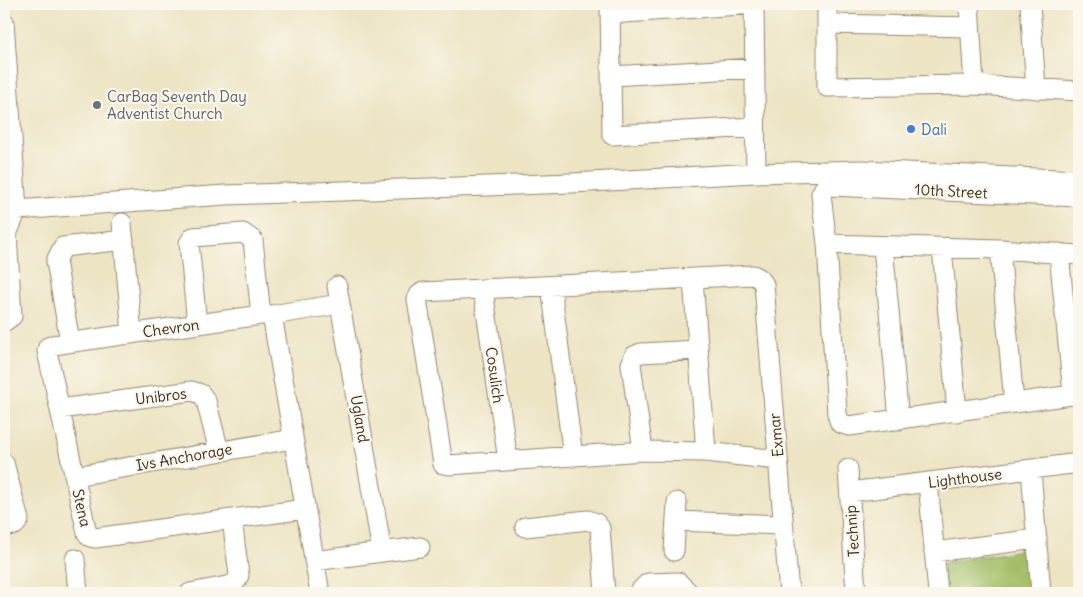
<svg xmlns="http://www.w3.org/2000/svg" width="1083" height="597" viewBox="0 0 1083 597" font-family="Delius,sans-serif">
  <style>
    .green { fill: #a2be65; stroke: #6e7442 }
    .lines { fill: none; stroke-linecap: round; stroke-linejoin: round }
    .minor-casing { stroke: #948770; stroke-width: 21 }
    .minor { stroke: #fff; stroke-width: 19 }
    .worship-dot { fill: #6b7280; stroke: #fbf7ec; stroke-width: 2 }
    .shop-dot { fill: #3f7fe0; stroke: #fbf7ec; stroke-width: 2 }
    .labels { text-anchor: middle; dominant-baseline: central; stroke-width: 4.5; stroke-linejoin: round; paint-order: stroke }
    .worship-label { font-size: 15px; fill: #5b616d; stroke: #fbf7ec; text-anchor: start }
    .shop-label { font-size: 15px; fill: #366cbe; stroke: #fbf7ec; text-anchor: start }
    .street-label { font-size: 15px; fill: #3b2a1e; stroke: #fbf7ec }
  </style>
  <rect width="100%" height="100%" fill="#fbf7ec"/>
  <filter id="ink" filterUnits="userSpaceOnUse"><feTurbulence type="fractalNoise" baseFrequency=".02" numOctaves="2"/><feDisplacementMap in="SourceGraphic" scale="10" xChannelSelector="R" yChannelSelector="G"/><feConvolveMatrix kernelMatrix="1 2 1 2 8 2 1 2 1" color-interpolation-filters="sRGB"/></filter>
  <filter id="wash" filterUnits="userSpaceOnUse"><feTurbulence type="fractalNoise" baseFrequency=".0096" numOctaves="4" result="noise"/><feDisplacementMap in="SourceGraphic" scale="20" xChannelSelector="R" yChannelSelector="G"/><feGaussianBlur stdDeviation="1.12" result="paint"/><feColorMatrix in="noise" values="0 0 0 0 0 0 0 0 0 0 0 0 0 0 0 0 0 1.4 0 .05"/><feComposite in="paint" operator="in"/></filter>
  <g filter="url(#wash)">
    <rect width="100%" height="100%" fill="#ece4c3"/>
    <path class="green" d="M1022 550 1028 556 1030 593H945L943 563Z"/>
  </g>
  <g filter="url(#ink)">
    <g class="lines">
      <defs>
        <path id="minor" d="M610 4 612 135 755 127
          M754 4 756 173
          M827 4V87L974 85 1079 91
          M969 4 974 85
          M1030 4 1036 89
          M610 14 754 4
          M4 22 17 210
          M827 24 970 27
          M611 76 755 68
          M1079 197 830 186 824 188 821 194 827 244 837 414 840 423 849 426 1079 394
          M122 223 132 334
          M827 244 1000 249 1079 255
          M883 246 899 420
          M942 248 957 412
          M1000 249 1014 403
          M1059 253 1073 394
          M693 279 706 452
          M337 286 382 552
          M551 286 573 457
          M483 290 508 461
          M272 315 320 593
          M4 322 12 316 7 234 17 210 225 195 572 183 756 173 862 170 1079 180
          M197 324 189 243 193 237 243 233 253 240 261 315
          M70 342 56 261 63 247 124 240
          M60 409 192 391 201 394 206 401 219 451
          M643 451 631 364 634 356 641 353 698 350
          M778 460 706 452 643 451 449 465 443 464 417 299 419 295 423 292 753 275 759 278 764 284 789 593
          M4 463 19 520 15 525 4 526
          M848 469 856 593
          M1031 470 1041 593
          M75 476 293 439
          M928 482 938 593
          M850 492 1079 463
          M305 509 95 538 90 537 87 533 47 351 48 347 53 345 261 315H272L340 304
          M676 521 783 525
          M525 527 588 520 596 523 600 528 605 593
          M674 551 677 502
          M934 552 1037 539
          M75 559 78 593
          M314 561 420 547
          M190 593 232 585 237 580 239 575 232 519
          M638 593 648 583 678 582 689 593"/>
      </defs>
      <use href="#minor" class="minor-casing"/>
      <use href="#minor" class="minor"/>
    </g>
  </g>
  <circle class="worship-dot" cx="97" cy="105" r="5"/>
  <circle class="shop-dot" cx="911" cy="129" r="5"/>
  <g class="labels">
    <g class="worship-label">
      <text x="107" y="96">CarBag Seventh Day<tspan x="107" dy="17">Adventist Church</tspan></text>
    </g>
    <g class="shop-label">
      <text x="921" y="129">Dali</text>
    </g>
    <g class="street-label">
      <text transform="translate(951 191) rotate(3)">10th Street</text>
      <text transform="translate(171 328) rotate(-8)">Chevron</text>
      <text transform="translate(495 375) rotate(82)">Cosulich</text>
      <text transform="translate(161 396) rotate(-7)">Unibros</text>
      <text transform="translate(360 419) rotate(80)">Ugland</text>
      <text transform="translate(776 435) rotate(-95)">Exmar</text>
      <text transform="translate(184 457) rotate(-10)">Ivs Anchorage</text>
      <text transform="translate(965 478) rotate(-7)">Lighthouse</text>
      <text transform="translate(82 508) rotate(77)">Stena</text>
      <text transform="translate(852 531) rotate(-94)">Technip</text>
    </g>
  </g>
  <rect width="1083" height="597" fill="none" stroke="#fbf7ec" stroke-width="20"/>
</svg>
